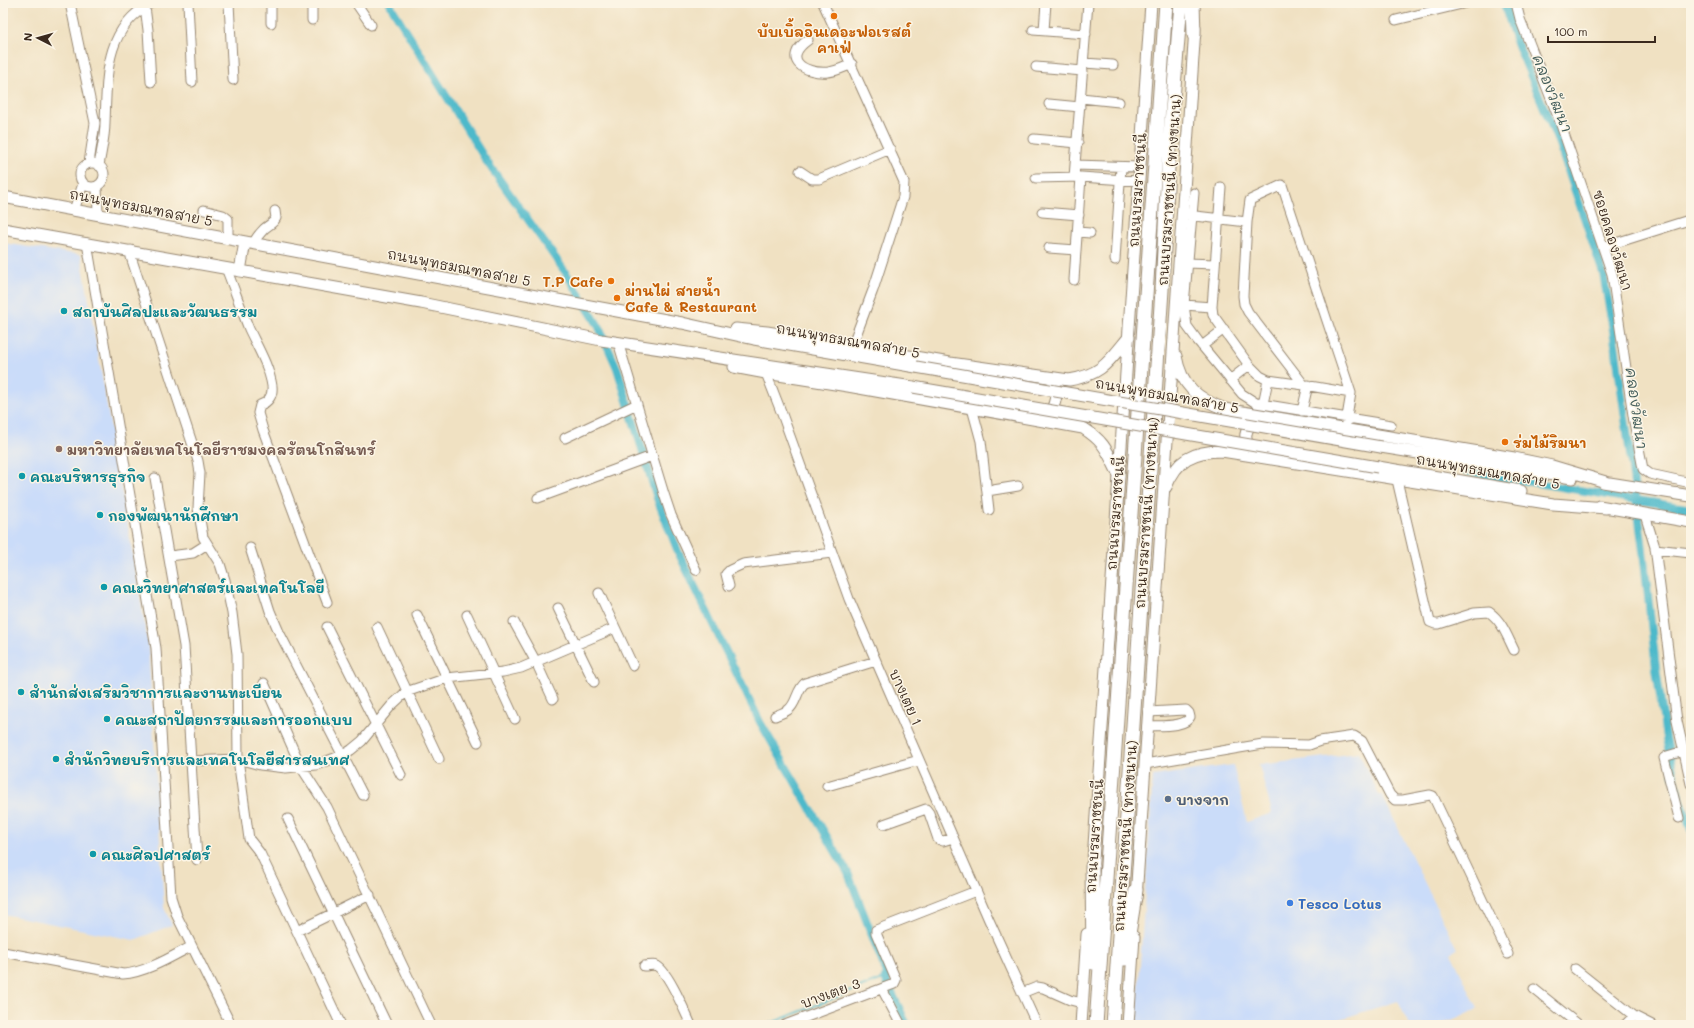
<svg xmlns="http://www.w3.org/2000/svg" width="1694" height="1028" viewBox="0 0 1694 1028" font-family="Mali,'Playpen Sans Thai',sans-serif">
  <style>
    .built { fill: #cadcf9 }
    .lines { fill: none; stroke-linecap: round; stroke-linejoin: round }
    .stream { stroke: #4eb9ca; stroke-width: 2 }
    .canal { stroke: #4eb9ca; stroke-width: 8 }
    .minor-casing { stroke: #968670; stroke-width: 11 }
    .major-casing { stroke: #968670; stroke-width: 13 }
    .highway-casing { stroke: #968670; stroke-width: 15 }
    .minor { stroke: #fff; stroke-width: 9 }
    .major { stroke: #fff; stroke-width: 11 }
    .highway { stroke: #fff; stroke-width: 13 }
    .major-bridge-casing { stroke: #968670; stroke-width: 13; stroke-linecap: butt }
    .major-bridge { stroke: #fff; stroke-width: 11 }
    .food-dot { fill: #e8710a; stroke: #fcf5e5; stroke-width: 1.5 }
    .culture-dot { fill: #0f9aa8; stroke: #fcf5e5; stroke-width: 1.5 }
    .education-dot { fill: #8d6e63; stroke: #fcf5e5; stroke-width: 1.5 }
    .service-dot { fill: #5c6f8a; stroke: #fcf5e5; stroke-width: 1.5 }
    .shop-dot { fill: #3f7fe0; stroke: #fcf5e5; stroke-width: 1.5 }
    .labels { text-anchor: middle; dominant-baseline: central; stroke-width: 3; stroke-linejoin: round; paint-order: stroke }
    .food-label { font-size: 14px; font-weight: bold; fill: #c56008; stroke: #fcf5e5; text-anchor: start }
    .street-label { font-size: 14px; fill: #3b2a1e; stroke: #fcf5e5 }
    .culture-label { font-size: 14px; font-weight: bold; fill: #0d838f; stroke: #fcf5e5; text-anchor: start }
    .education-label { font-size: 14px; font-weight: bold; fill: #785e54; stroke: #fcf5e5; text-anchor: start }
    .service-label { font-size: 14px; font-weight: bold; fill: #4e5e75; stroke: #fcf5e5; text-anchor: start }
    .shop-label { font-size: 14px; font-weight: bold; fill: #366cbe; stroke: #fcf5e5; text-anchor: start }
    .water-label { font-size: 15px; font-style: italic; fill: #425c5a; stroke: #fcf5e5 }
  </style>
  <rect width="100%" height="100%" fill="#fcf5e5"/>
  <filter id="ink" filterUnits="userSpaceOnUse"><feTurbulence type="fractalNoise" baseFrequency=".025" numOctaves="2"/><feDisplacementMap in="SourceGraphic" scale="8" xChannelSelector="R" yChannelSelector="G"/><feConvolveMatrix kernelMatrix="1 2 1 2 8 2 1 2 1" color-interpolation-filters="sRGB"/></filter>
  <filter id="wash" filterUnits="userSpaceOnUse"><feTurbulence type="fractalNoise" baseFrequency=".012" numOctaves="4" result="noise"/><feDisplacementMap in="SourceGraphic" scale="16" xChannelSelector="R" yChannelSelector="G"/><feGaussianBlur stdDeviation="0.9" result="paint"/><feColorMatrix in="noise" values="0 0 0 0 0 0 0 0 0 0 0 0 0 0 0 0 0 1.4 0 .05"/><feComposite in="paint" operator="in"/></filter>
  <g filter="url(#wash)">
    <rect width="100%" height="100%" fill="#f0e1c2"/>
    <path class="built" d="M3 243 81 255 148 643 164 908 172 925 134 940 3 914Z
      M1359 753 1379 795H1382L1457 949 1451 953 1478 1009 1439 1025H1409L1398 1001 1321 1025H1136L1153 776 1233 765 1247 822 1272 813 1259 765Z"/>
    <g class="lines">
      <path class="stream" d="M766 1025 885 978"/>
      <path class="canal" d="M389 3 487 162 566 273 598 325 617 368 658 501 679 554 760 722 848 873 888 977 885 978 907 1025
        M1504 3 1515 38 1559 144 1603 273 1613 330 1642 542 1656 668 1666 738 1677 789 1691 830
        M1466 471 1691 509"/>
    </g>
  </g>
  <g filter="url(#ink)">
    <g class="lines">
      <defs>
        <path id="minor" d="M70 3 95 123 89 163
          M188 3 192 82
          M229 3 233 80
          M271 3V23
          M312 3V20
          M356 3 371 25
          M823 3 904 182 903 197 873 290 852 346
          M1516 3 1520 19 1559 119 1612 274 1634 422 1643 469 1650 474 1691 483
          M145 7 148 30 151 82
          M1396 20 1466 3
          M1033 30 1086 34
          M1044 30 1046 3
          M808 40C781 59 804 74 828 72 837 71 844 67 852 64
          M1084 63 1113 65
          M1036 67 1083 71
          M1081 98 1119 102
          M1049 104 1080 107
          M1034 139 1078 143
          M80 175a12 12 0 1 1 24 0a12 12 0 1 1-24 0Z
          M1075 165 1140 167
          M99 166C101 152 105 137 105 123 107 76 104 29 151 3
          M800 171 812 179H819L890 149
          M1074 177 1088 3
          M1036 178 1081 177 1139 181
          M97 186 98 214
          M1221 187 1212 307 1213 315 1249 365 1260 376 1268 380 1304 385
          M1194 193 1184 305 1187 326 1198 341 1242 394 1256 403 1391 425
          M74 210 83 184
          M204 210 223 215 228 219V239
          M1042 212 1079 215
          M1187 215 1247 222
          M1078 232 1090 233
          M87 243 156 648 171 897 177 916 231 1025
          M253 244C256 238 259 234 264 229 268 225 273 224 276 218L275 211
          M1603 247 1689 220
          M1049 248 1076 250
          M131 250V257L198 461 200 473 198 508 203 537 220 564 225 580 232 613 237 654 238 759 249 839 260 853 341 1025
          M1115 260 1121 167
          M1187 263 1215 264
          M226 268C234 288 241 309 249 329 257 346 269 366 272 386 273 395 269 402 260 405L258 413 263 430 327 602
          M1074 280 1081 177
          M1184 305 1212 307
          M618 342 664 494 671 515 696 570
          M1202 346 1224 329
          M766 373 782 414 849 599 989 920 1037 1025
          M1230 380 1249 365
          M1263 404 1268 380
          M972 408 981 441 989 510
          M1302 411 1308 385
          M1345 429 1351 393 1282 185 1250 200 1247 222 1243 296 1244 304 1248 312 1304 385 1351 393
          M565 438 637 404
          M155 478 184 646 197 860
          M1397 480 1430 622 1435 624H1439L1474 613 1489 612C1502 621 1507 636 1514 650
          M987 491 1018 486
          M538 498 652 456
          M1645 515 1655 547 1677 721 1691 784
          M250 548 270 611 279 632 363 795
          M1655 549 1691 553
          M170 556 193 553 207 544
          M729 586 726 574 730 570 743 564 832 553
          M599 593 633 666
          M558 608 594 682
          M417 615 478 742
          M467 615 515 719
          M514 622 536 662 553 699
          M327 627 401 775
          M377 627 439 759
          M264 683 301 767 327 807 431 1025
          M775 716C779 714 784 713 788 710 797 704 796 690 805 683L876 661
          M1147 726C1158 725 1185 728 1190 717L1189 713 1186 710 1148 712
          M191 761 238 759 260 765 286 768 316 765 343 755 351 750 362 741 391 706 406 692 447 678 503 672 521 668 615 628
          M1145 764 1263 744 1309 745 1320 741 1354 736 1362 741 1390 795 1395 800H1403L1430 795 1433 796 1508 954
          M827 786 919 760
          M1679 818 1664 758 1667 756 1684 751
          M288 819 387 1025
          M884 824 926 809 929 813 938 839 943 841 953 838
          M297 931 370 895
          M3 952 123 974C145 973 173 956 192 946
          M644 966C649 966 653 964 657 966 669 973 685 1012 691 1025
          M1575 969 1634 1016 1652 1025
          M882 989 901 1025
          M1534 989 1579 1025
          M1022 993 1037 987 1043 988 1070 1000 1082 1003
          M785 1025 894 984 896 980 876 933V930L976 891
          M1625 1025 1634 1016"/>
        <path id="major" d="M3 197 682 323 754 339 916 367
          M3 229 421 303 601 340 913 387
          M240 271 245 242
          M736 329 767 332 950 363 1069 380C1102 375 1109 361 1129 337
          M1176 356C1181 386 1198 399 1225 409L1514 458 1552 466 1609 483
          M734 367 766 373 848 386 1083 428C1105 442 1107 451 1118 473
          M1045 415 1050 413C1055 404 1059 393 1053 383
          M1381 447 1572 478
          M1250 452C1244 437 1243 431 1256 419
          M1378 467 1521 491
          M1603 482 1691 496
          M1166 487C1177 460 1192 451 1222 451L1553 504 1606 508
          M1599 506 1691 522
          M1092 875 1151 3
          M1136 898 1195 28
          M1081 1025 1087 934
          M1128 1025 1134 937"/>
        <path id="highway" d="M1193 3 1194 35
          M1092 866 1093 963
          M1125 959 1136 890
          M1096 1025 1166 3
          M1113 1025 1162 290 1169 147 1181 3"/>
      </defs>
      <use href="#minor" class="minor-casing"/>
      <use href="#major" class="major-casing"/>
      <use href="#highway" class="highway-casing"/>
      <use href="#minor" class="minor"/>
      <use href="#major" class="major"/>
      <use href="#highway" class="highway"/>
      <defs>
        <path id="major-bridge" d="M916 367 1381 447
          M913 387 1378 467"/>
      </defs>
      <use href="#major-bridge" class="major-bridge-casing"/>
      <use href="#major-bridge" class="major-bridge"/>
    </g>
  </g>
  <g class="food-dot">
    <circle cx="834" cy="16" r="4"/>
    <circle cx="611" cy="281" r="4"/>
    <circle cx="617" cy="298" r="4"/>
    <circle cx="1505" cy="442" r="4"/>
  </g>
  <g class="culture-dot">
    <circle cx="64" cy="311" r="4"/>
    <circle cx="22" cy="476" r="4"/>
    <circle cx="100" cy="515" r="4"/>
    <circle cx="104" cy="587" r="4"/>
    <circle cx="21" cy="692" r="4"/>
    <circle cx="107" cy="719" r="4"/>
    <circle cx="56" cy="759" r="4"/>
    <circle cx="93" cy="854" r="4"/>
  </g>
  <circle class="education-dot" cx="59" cy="449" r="4"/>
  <circle class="service-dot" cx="1168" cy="799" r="4"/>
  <circle class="shop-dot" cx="1290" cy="903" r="4"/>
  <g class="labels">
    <g class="food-label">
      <text x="834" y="31" text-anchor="middle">บับเบิ้ลอินเดอะฟอเรสต์<tspan x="834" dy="16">คาเฟ่</tspan></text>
      <text x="603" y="281" text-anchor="end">T.P Cafe</text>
      <text x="625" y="290">ม่านไผ่ สายน้ำ<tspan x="625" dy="16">Cafe &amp; Restaurant</tspan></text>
      <text x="1513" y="442">ร่มไม้ริมนา</text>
    </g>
    <g class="street-label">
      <text transform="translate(1137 190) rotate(-86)">ถนนบรมราชชนนี</text>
      <text transform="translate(1169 190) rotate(-86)">ถนนบรมราชชนนี (ทางขนาน)</text>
      <text transform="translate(141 207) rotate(11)">ถนนพุทธมณฑลสาย 5</text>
      <text transform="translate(1613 240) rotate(73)">ซอยคลองวัฒนา</text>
      <text transform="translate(459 267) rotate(11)">ถนนพุทธมณฑลสาย 5</text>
      <text transform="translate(848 340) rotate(10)">ถนนพุทธมณฑลสาย 5</text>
      <text transform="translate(1167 395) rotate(10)">ถนนพุทธมณฑลสาย 5</text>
      <text transform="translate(1488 471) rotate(10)">ถนนพุทธมณฑลสาย 5</text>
      <text transform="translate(1115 513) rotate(-86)">ถนนบรมราชชนนี</text>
      <text transform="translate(1146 513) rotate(-86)">ถนนบรมราชชนนี (ทางขนาน)</text>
      <text transform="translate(906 697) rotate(66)">บางเตย 1</text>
      <text transform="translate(1094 836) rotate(-86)">ถนนบรมราชชนนี</text>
      <text transform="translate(1125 836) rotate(-86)">ถนนบรมราชชนนี (ทางขนาน)</text>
      <text transform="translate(830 993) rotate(-20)">บางเตย 3</text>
    </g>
    <g class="culture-label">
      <text x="72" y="311">สถาบันศิลปะและวัฒนธรรม</text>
      <text x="30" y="476">คณะบริหารธุรกิจ</text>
      <text x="108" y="515">กองพัฒนานักศึกษา</text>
      <text x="112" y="587">คณะวิทยาศาสตร์และเทคโนโลยี</text>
      <text x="29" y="692">สำนักส่งเสริมวิชาการและงานทะเบียน</text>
      <text x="115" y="719">คณะสถาปัตยกรรมและการออกแบบ</text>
      <text x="64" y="759">สำนักวิทยบริการและเทคโนโลยีสารสนเทศ</text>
      <text x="101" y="854">คณะศิลปศาสตร์</text>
    </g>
    <g class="education-label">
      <text x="67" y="449">มหาวิทยาลัยเทคโนโลยีราชมงคลรัตนโกสินทร์</text>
    </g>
    <g class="service-label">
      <text x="1176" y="799">บางจาก</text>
    </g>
    <g class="shop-label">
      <text x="1298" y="903">Tesco Lotus</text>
    </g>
    <g class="water-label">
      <text transform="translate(1553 93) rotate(68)">คลองวัฒนา</text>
      <text transform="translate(1637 408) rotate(82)">คลองวัฒนา</text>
    </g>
  </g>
  <rect width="1694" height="1028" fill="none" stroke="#fcf5e5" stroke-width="16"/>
  <g transform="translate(38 38) rotate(276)" stroke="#fcf5e5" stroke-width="3" paint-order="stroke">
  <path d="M0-3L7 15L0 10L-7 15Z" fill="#3b2a1e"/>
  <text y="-6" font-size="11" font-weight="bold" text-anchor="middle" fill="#3b2a1e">N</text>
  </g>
  <path d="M1548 36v6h107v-6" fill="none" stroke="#3b2a1e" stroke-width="2"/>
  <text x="1554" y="36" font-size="12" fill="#3b2a1e" stroke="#fcf5e5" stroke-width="3" paint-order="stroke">100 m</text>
</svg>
